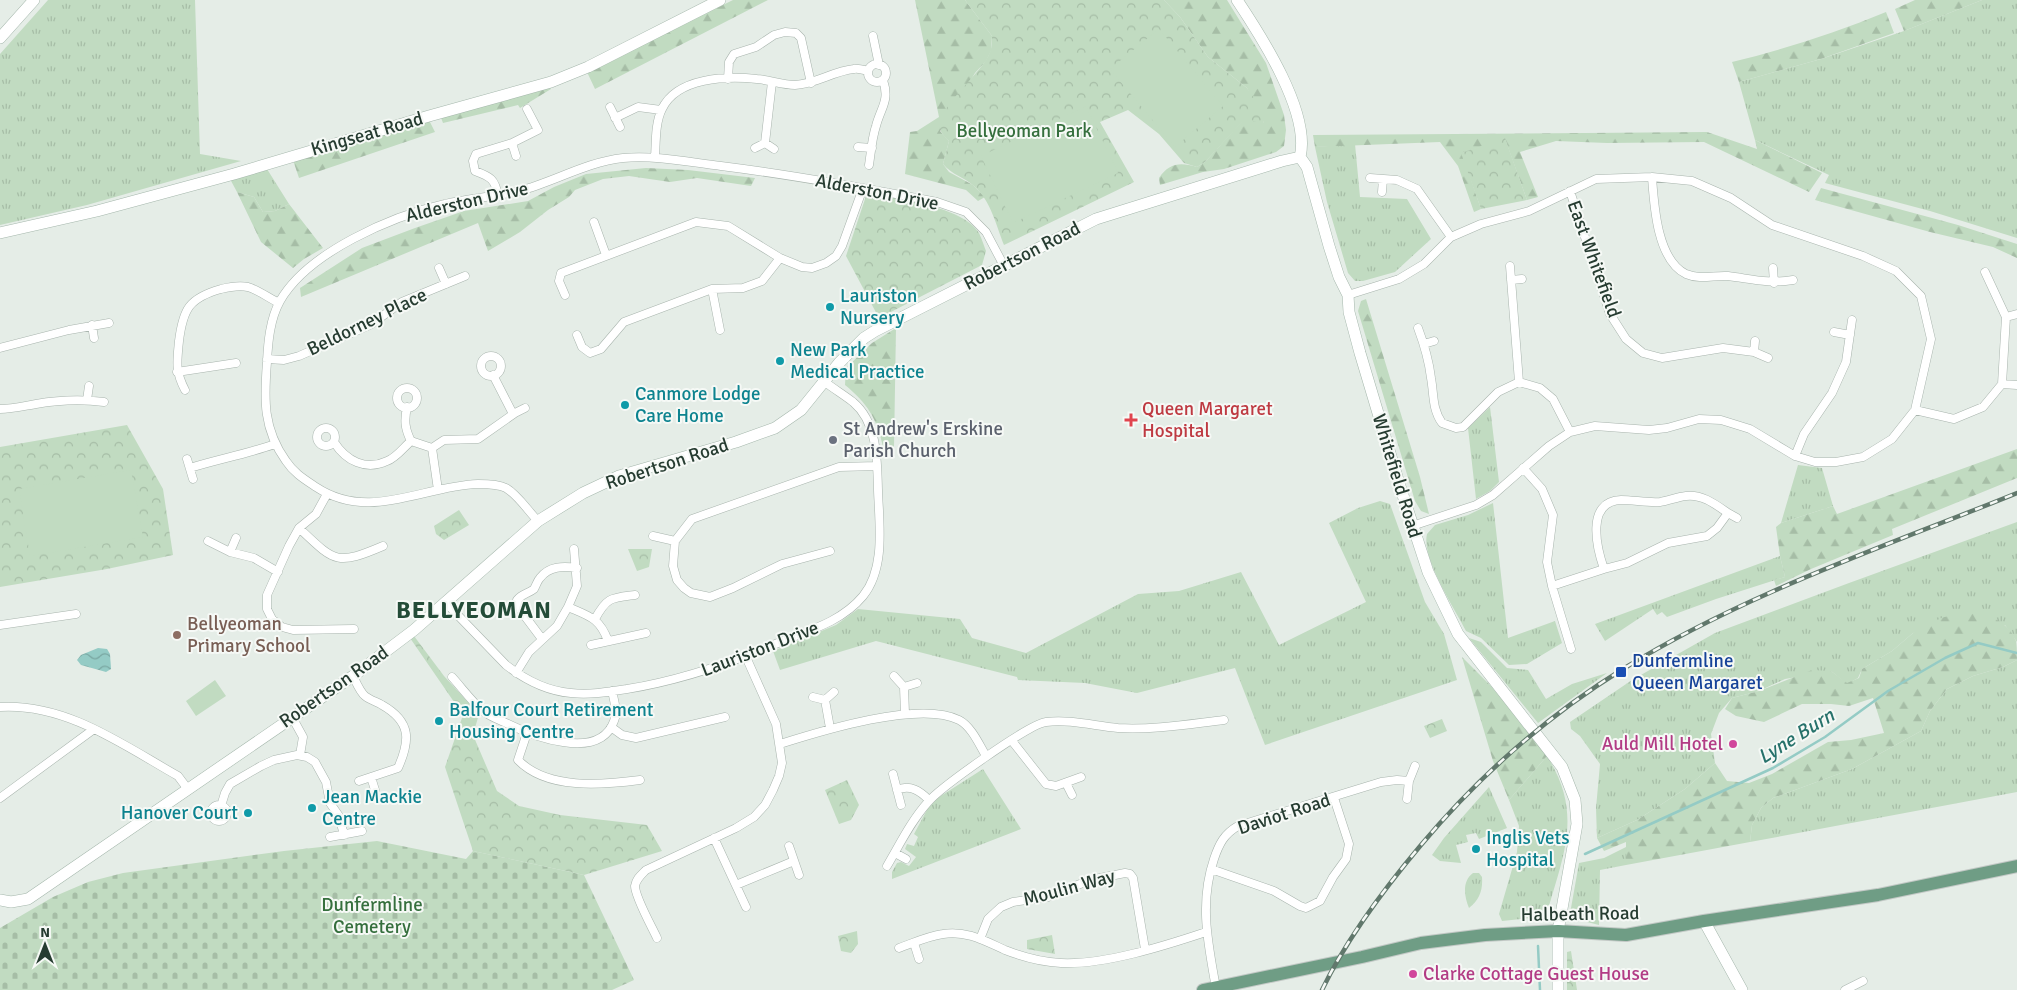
<svg xmlns="http://www.w3.org/2000/svg" width="2017" height="990" viewBox="0 0 2017 990" font-family="Signika,sans-serif">
  <style>
    .grass { fill: url(#grass-tufts) }
    .forest { fill: url(#forest-firs) }
    .cemetery { fill: url(#cemetery-stones) }
    .park { fill: url(#park-crowns) }
    .pitch { fill: #c1dbc1 }
    .water { fill: url(#water-waves) }
    .lines { fill: none; stroke-linecap: round; stroke-linejoin: round }
    .stream { stroke: #94cbc5; stroke-width: 2.5 }
    .street-casing { stroke: #a8b4ad; stroke-width: 9 }
    .secondary-casing { stroke: #a5b7ac; stroke-width: 12 }
    .primary-casing { stroke: #c2c8c5; stroke-width: 14 }
    .street { stroke: #fff; stroke-width: 8 }
    .secondary { stroke: #fff; stroke-width: 11 }
    .primary { stroke: #6f9d85; stroke-width: 12 }
    .rail-casing { stroke: #61786c; stroke-width: 4.5 }
    .rail { stroke: #f6f9f6; stroke-width: 2.5; stroke-dasharray: 8; stroke-linecap: butt }
    .culture-dot { fill: #0f9aa8; stroke: #f6f9f6; stroke-width: 2 }
    .health-dot { fill: #e0444e; stroke: #f6f9f6; stroke-width: 2 }
    .worship-dot { fill: #6b7280; stroke: #f6f9f6; stroke-width: 2 }
    .education-dot { fill: #8d6e63; stroke: #f6f9f6; stroke-width: 2 }
    .transit-dot { fill: #1a4fb4; stroke: #f6f9f6; stroke-width: 2 }
    .hotel-dot { fill: #d1479c; stroke: #f6f9f6; stroke-width: 2 }
    .labels { text-anchor: middle; dominant-baseline: central; stroke-width: 4; stroke-linejoin: round; paint-order: stroke }
    .park-label { font-size: 19px; fill: #356f3d; stroke: #f6f9f6 }
    .street-label { font-size: 19px; fill: #263c31; stroke: #f6f9f6 }
    .culture-label { font-size: 19px; fill: #0d838f; stroke: #f6f9f6; text-anchor: start }
    .health-label { font-size: 19px; fill: #be3a42; stroke: #f6f9f6; text-anchor: start }
    .worship-label { font-size: 19px; fill: #5b616d; stroke: #f6f9f6; text-anchor: start }
    .education-label { font-size: 19px; fill: #785e54; stroke: #f6f9f6; text-anchor: start }
    .transit-label { font-size: 19px; fill: #164399; stroke: #f6f9f6; text-anchor: start }
    .hotel-label { font-size: 19px; fill: #b23c85; stroke: #f6f9f6; text-anchor: end }
    .water-label { font-size: 20px; font-style: italic; fill: #27726b; stroke: #f6f9f6 }
    .district-label { font-size: 24px; font-weight: bold; letter-spacing: 1px; fill: #244c38; stroke: #f6f9f6 }
  </style>
  <defs>
    <pattern id="grass-tufts" width="24" height="20" patternUnits="userSpaceOnUse" patternTransform="scale(1.25)"><rect width="24" height="20" fill="#c1dbc1"/><path d="M3 7l-1-3M5 7V3M7 7l1-3M15 17l-1-3M17 17v-4M19 17l1-3" fill="none" stroke="#a6bda6"/></pattern>
    <pattern id="forest-firs" width="22" height="20" patternUnits="userSpaceOnUse" patternTransform="scale(1.25)"><rect width="22" height="20" fill="#c1dbc1"/><path d="M5 1l3.5 6h-7zM16 11l3.5 6h-7z" fill="#a6bda6"/></pattern>
    <pattern id="cemetery-stones" width="16" height="16" patternUnits="userSpaceOnUse" patternTransform="scale(1.25)"><rect width="16" height="16" fill="#c1dbc1"/><path d="M2 7V4a2 2 0 0 1 4 0v3zM10 15v-3a2 2 0 0 1 4 0v3z" fill="#a6bda6"/></pattern>
    <pattern id="park-crowns" width="20" height="18" patternUnits="userSpaceOnUse" patternTransform="scale(1.25)"><rect width="20" height="18" fill="#c1dbc1"/><path d="M2 6a3 3 0 1 1 6 0M12 15a3 3 0 1 1 6 0" fill="none" stroke="#a6bda6"/></pattern>
    <pattern id="water-waves" width="16" height="10" patternUnits="userSpaceOnUse" patternTransform="scale(1.25)"><rect width="16" height="10" fill="#94cbc5"/><path d="M0 5q4-4 8 0t8 0" fill="none" stroke="#79a6a1"/></pattern>
  </defs>
  <rect width="100%" height="100%" fill="#e5ede7"/>
  <path class="grass" d="M48 0H195L200 154 241 161 87 205 0 225V54Z
    M1982 0H2017V238L1930 211 1825 183 1829 175 1755 140 1739 82 1821 59 1904 31Z
    M1355 144 1360 197 1407 199 1431 239 1395 272 1363 281H1355L1348 273 1327 202 1315 147Z
    M267 169 289 204 275 211 263 212 254 197 237 192 230 179Z
    M1490 407 1499 482 1490 491 1476 499 1468 428Z
    M1798 465 1822 468 1833 506 1781 523Z
    M1380 501 1390 504 1425 602 1444 634 1457 680 1265 745 1235 668 1137 693 1085 683 1018 680 1017 677 876 641 780 670 773 651 836 625 858 609 960 619 972 638 1026 653 1138 594 1179 591 1241 572 1279 645 1366 602 1329 523 1358 508Z
    M1493 503 1508 638 1555 621 1562 643 1527 664 1509 665 1481 638 1466 631C1455 609 1421 558 1427 534L1435 525 1468 515Z
    M2017 522V642L2005 625 1913 633 1892 651 1862 669 1858 678 1847 684 1831 671 1785 679 1759 691 1732 698 1719 713 1711 734 1715 763 1685 789 1637 820 1597 838 1596 808 1600 764 1580 736 1571 729 1570 722 1632 680 1715 633 1849 583Z
    M1780 556 1785 577 1716 599 1667 617 1662 612 1657 615 1653 609 1605 641 1595 624Z
    M1469 638 1481 642 1507 668 1528 670 1546 699 1572 684 1607 673 1538 723Z
    M2017 660V792L1750 842 1752 825 1761 808 1773 798 1852 769 1921 731 1930 711 1947 689 1973 676 2003 667Z
    M1547 756C1583 813 1564 853 1547 913L1540 917 1502 921 1499 914 1517 852 1519 826 1509 800Z
    M983 769 1021 829 892 879V872L897 863 901 862 909 866 916 857 905 849 907 844 914 846 918 837 914 834 928 808 936 799Z
    M1489 787 1507 828 1479 839 1476 833 1466 835 1468 842 1456 845 1461 863 1440 861 1432 855 1444 838Z
    M1626 847V865L1600 870 1599 925 1575 919 1570 914 1571 908 1579 863 1604 858Z
    M1473 873H1479L1482 877C1483 891 1479 900 1469 908 1464 896 1462 881 1473 873Z"/>
  <path class="forest" d="M733 0H768L595 89 587 72Z
    M915 0H965L992 36 991 51 986 61 975 73 940 131 949 141 943 164 949 172 973 185 985 197 978 201 966 190 905 174 910 132 917 131 939 117Z
    M1164 0H1227L1266 63 1284 115 1286 130 1284 146 1276 152 1224 169 1203 172 1160 185 1159 178C1169 163 1180 162 1197 167L1205 162 1245 118 1264 123 1247 88 1208 57 1180 17Z
    M1915 0H1982L1904 31 1895 9Z
    M1886 12 1894 33 1821 59 1739 82 1732 62C1785 49 1835 33 1886 12Z
    M549 86 551 89 520 108 518 105 443 123 440 115Z
    M428 118 435 132 299 178 293 160Z
    M1707 132 1757 149 1755 140 1822 173 1809 192 1704 142 1607 143 1556 141 1520 152 1538 197 1527 200 1505 139 1462 153 1481 209 1474 212 1458 166 1440 142 1315 147 1313 135Z
    M646 168 688 170 755 178 751 186 697 178 670 182 629 176 603 179 575 190 569 197 548 210 520 232 488 251 478 223 301 297 300 288 362 248 415 228 464 211 528 201 554 187 586 174Z
    M1821 188 1958 225 2017 244V258L1993 247 1930 232 1815 200Z
    M237 192 254 197 263 212 275 211 289 204 323 248 304 259 293 268 261 242Z
    M1366 299 1420 477 1429 514 1421 511 1415 501 1358 311 1361 301Z
    M896 328 894 447H883C877 418 867 403 845 385L846 368 872 343Z
    M2017 449V478L1892 529 1893 535 1811 569 1776 586 1774 580 1785 577 1780 556 1776 527 1781 523 1833 506 1837 514Z
    M1968 611C1988 614 2008 621 2016 641 2017 646 2017 655 2017 660L2003 667 1973 676 1947 689 1930 711 1921 731 1852 769 1773 798 1761 808 1752 825 1750 842 1626 865V842L1604 851 1597 838 1637 820 1685 789 1715 763 1727 781 1749 783 1772 774 1828 742 1851 740 1884 733 1873 698 1849 706 1831 704H1802L1764 722 1736 716 1725 709 1732 698 1759 691 1812 670 1831 671 1847 683 1859 678 1862 669 1892 651 1913 633 1941 618Z
    M1462 657 1492 687 1547 756 1509 800 1493 761Z"/>
  <path class="cemetery" d="M377 841 466 859 473 851 584 875 634 980 612 990H0V928L53 897 88 882 123 873 284 851Z"/>
  <path class="park" d="M965 0H1164L1180 17 1208 57 1247 88 1262 110 1264 124 1245 119 1205 162 1197 167 1184 163 1159 134 1128 110 1100 122 1134 182 1004 245C996 225 991 201 974 186 964 177 952 175 943 164L949 141C946 138 941 133 940 129 936 107 983 73 990 52 992 47 992 41 992 36Z
    M1505 138 1527 200 1481 209 1461 153Z
    M867 193C896 199 963 206 979 233 982 239 984 246 986 251L982 265 887 314 880 320 846 256Z
    M127 425 163 489 173 555 107 569 0 587V447Z
    M459 510 469 525 444 540 436 534 434 526Z
    M628 549H652L649 567 637 571Z
    M414 636 444 676 479 714 473 735 497 791 519 806 560 815 647 825 662 851 584 875 473 851 445 767 463 715 410 638Z
    M1442 719 1447 731 1430 738 1424 726Z
    M847 780 859 805 851 820 839 824 825 790Z
    M857 931 858 944 851 953 841 951 838 936Z
    M1052 935 1055 954 1027 949V940Z
    M1571 951 1577 990H1567V952Z"/>
  <path class="pitch" d="M1159 29 1223 106 1175 147 1110 69Z
    M1086 106 1118 173 1013 223 981 156Z
    M131 470 143 537 30 556 19 489Z
    M215 680 226 696 196 716 186 701Z"/>
  <path class="water" d="M98 648 107 649 110 654 111 669 106 672 81 665 77 660 81 655Z"/>
  <g class="lines">
    <path class="stream" d="M1585 854 1773 768 1825 737 1888 691 1945 658 1978 643 2017 653
      M1538 946 1540 990"/>
    <defs>
      <path id="street" d="M873 36 879 65
        M868 73a9 9 0 1 1 18 0a9 9 0 1 1-18 0Z
        M728 79 729 62 734 54 756 47 774 35 785 32 796 33 801 38 811 83
        M610 107 620 127
        M615 118 638 107 661 110
        M512 143 516 156
        M765 143 772 82
        M858 147 872 148
        M755 148 765 143 774 149
        M655 158C656 142 655 123 662 109 677 77 727 76 757 79 770 80 782 85 795 85 816 84 833 71 854 69 858 68 864 70 868 71
        M869 165C871 152 872 138 876 126 881 107 890 101 883 80
        M1652 177C1654 205 1657 260 1686 274 1700 280 1714 275 1728 276 1752 279 1768 284 1793 280
        M1370 178 1397 180 1417 189 1451 237
        M1570 191 1610 314 1626 339 1643 353 1662 358 1723 348 1754 352 1768 358
        M1382 192 1383 179
        M498 196C495 179 491 177 475 171L473 161 476 154 512 143 538 130 527 109
        M594 222 606 255
        M1510 266 1519 382
        M439 268 446 284
        M1773 268 1774 283
        M1511 280 1522 279
        M712 289 720 330
        M565 295 559 281 561 273 696 222 728 226 780 258 802 267 812 268 826 263 836 256 842 246 863 188
        M1348 295 1399 279 1424 264 1451 237 1481 224 1529 211 1596 179 1652 177 1692 181 1731 198 1772 225 1863 256 1896 271 1921 296 1931 339 1915 410 1892 439 1863 457 1836 462H1815L1795 456 1750 429 1721 420 1699 419 1667 428 1649 430 1595 426 1570 432 1549 446 1493 495 1476 505 1412 526
        M2006 317 2017 314
        M92 325 94 338
        M1418 328C1424 344 1429 361 1431 378 1434 394 1432 409 1442 423L1456 428 1463 427 1498 392 1519 382 1540 388 1553 399 1570 432
        M1834 332 1850 335
        M577 335 582 347 590 353 601 349 624 322 712 289 743 288 762 281 780 258
        M1424 344 1434 341
        M0 348 69 330 109 323
        M1754 352 1755 341
        M481 366a10 10 0 1 1 20 0a10 10 0 1 1-20 0Z
        M267 359 284 360 299 356 370 325 402 302 465 276
        M177 372 236 363
        M493 375 513 414
        M2002 384 2017 385
        M397 398a10 10 0 1 1 20 0a10 10 0 1 1-20 0Z
        M185 390C175 371 177 362 179 341 183 309 189 298 221 289 229 287 239 285 248 287 258 290 269 298 279 303
        M87 400 89 386
        M407 407C404 421 405 429 411 441L432 448
        M0 409C12 409 24 406 36 404 59 400 81 399 104 402
        M1915 410 1954 419 1983 407 2002 384 2006 317 1985 272
        M317 437a9 9 0 1 1 18 0a9 9 0 1 1-18 0Z
        M334 442C346 461 366 471 387 461 396 458 404 447 411 441
        M1795 456 1804 434 1832 393 1846 362 1852 320
        M187 459 193 479
        M190 468C219 459 247 454 275 444
        M1523 468 1542 489 1553 515 1547 562 1552 586 1571 649
        M438 490 432 448 444 440 478 439 515 413 525 408
        M327 494 316 514 299 528 289 546 267 595V609L272 619 282 627 293 630 354 629
        M1728 513 1737 518
        M538 521C528 511 518 495 506 488 498 484 487 484 478 484 422 486 369 522 316 487 304 479 294 473 286 461 263 429 264 400 267 362 268 342 270 319 280 301 308 252 392 216 445 204 469 198 494 197 519 191 554 182 586 162 623 158 655 155 688 162 721 166 793 175 865 188 937 202L966 212 986 232 1004 266
        M299 528C335 562 336 566 383 546
        M653 536 675 541
        M208 541 230 552 254 558 278 572
        M830 551 782 564 733 588 710 597 691 593 684 588 677 580 673 566 675 541 692 519 839 467 877 466
        M230 552 236 538
        M1552 586 1604 569C1597 549 1585 501 1621 500 1634 500 1647 503 1660 502 1668 501 1677 497 1686 496 1702 494 1715 504 1728 513L1717 528 1707 536 1668 543 1627 563 1604 569
        M445 602 506 665C524 679 547 691 571 693 590 695 608 692 627 689 683 680 734 662 785 640 814 629 843 620 863 596 886 568 879 523 878 490 877 460 878 423 853 402 844 395 834 389 825 382
        M568 607C589 616 600 618 608 641
        M595 619C607 597 611 598 635 595
        M0 625 76 614
        M542 639 521 611 517 600C523 593 528 594 534 589 536 586 537 581 540 578 549 566 563 566 577 568
        M591 645 646 633
        M516 673 529 652 557 626 568 607 577 586 574 549
        M353 676C356 682 360 692 365 696 370 700 377 702 382 705 412 722 410 741 398 768L359 781
        M894 676 904 687 917 683
        M452 677C462 688 472 702 483 711 489 716 497 719 504 722 530 735 599 763 614 721 618 712 614 700 612 691
        M904 687 905 714
        M813 697 825 700 834 692
        M825 700 830 728
        M0 707C66 703 123 745 178 776L187 788
        M292 717 303 737 300 755
        M611 727 622 735 636 738 725 717
        M527 733 518 760C547 790 602 785 640 780
        M1012 741 1046 784 1056 786 1081 777
        M780 744C821 731 920 700 959 720 971 726 979 744 986 756
        M893 774 901 805
        M371 777 375 790
        M1066 783 1072 795
        M897 790C910 784 920 791 929 800
        M0 798 94 729
        M1407 799 1409 781 1415 766
        M211 813a8 8 0 1 1 16 0a8 8 0 1 1-16 0Z
        M221 806 225 793 230 784 261 766 274 760 297 755 307 757 315 762 326 782 330 803 339 816 344 835
        M330 837 362 831
        M714 838 746 907
        M789 846 799 875
        M895 853 906 859
        M887 866C900 844 911 821 928 802 941 787 1029 724 1046 722 1070 719 1095 726 1118 728 1153 730 1189 724 1224 720
        M1211 869 1274 891 1300 906 1306 908 1320 901 1333 877 1346 859 1349 844 1334 798
        M736 885 794 861
        M657 938C652 927 635 897 635 886 636 879 641 875 646 870L736 828 754 817 765 805 773 790 779 776 782 763 776 724 746 657
        M980 939 988 919 1001 907 1013 902 1048 897 1090 880 1125 873 1130 874 1133 878 1145 949
        M914 943 919 959
        M899 948C913 943 928 936 943 934 966 930 985 941 1005 950 1023 957 1041 962 1061 963 1104 965 1164 946 1206 932
        M1216 988C1208 943 1199 903 1214 859 1219 844 1224 834 1238 826L1381 782 1397 780 1409 781
        M1845 990 1863 981"/>
      <path id="secondary" d="M1237 0C1261 36 1311 113 1300 157L1307 167 1329 246 1339 277 1348 295 1349 312 1360 353 1398 480 1428 572 1458 634 1562 767 1575 800 1577 824 1558 931V990
        M0 38 34 0
        M0 233 97 211 234 174 429 116 551 82 588 67 720 0
        M0 900 11 902 28 899 353 676 414 630 538 521 583 493 619 476 736 442 775 428 801 410 839 363 864 338 875 331 1096 219 1282 161 1300 157
        M1704 921 1742 990"/>
      <path id="primary" d="M1203 990 1362 957 1421 943 1485 935 1558 931 1626 935 1704 921 1878 895 2017 866"/>
    </defs>
    <use href="#street" class="street-casing"/>
    <use href="#secondary" class="secondary-casing"/>
    <use href="#primary" class="primary-casing"/>
    <use href="#street" class="street"/>
    <use href="#secondary" class="secondary"/>
    <use href="#primary" class="primary"/>
    <defs>
      <path id="rail" d="M1322 990C1347 938 1384 889 1421 845 1479 776 1547 716 1623 669 1746 593 1884 547 2017 493"/>
    </defs>
    <use href="#rail" class="rail-casing"/>
    <use href="#rail" class="rail"/>
  </g>
  <g class="culture-dot">
    <circle cx="830" cy="307" r="5"/>
    <circle cx="780" cy="361" r="5"/>
    <circle cx="625" cy="405" r="5"/>
    <circle cx="439" cy="721" r="5"/>
    <circle cx="312" cy="808" r="5"/>
    <circle cx="248" cy="813" r="5"/>
    <circle cx="1476" cy="849" r="5"/>
  </g>
  <path class="health-dot" d="M1128.5 412.5h5v5h5v5h-5v5h-5v-5h-5v-5h5z"/>
  <circle class="worship-dot" cx="833" cy="440" r="5"/>
  <circle class="education-dot" cx="177" cy="635" r="5"/>
  <rect class="transit-dot" x="1615" y="666" width="12" height="12" rx="2.5"/>
  <g class="hotel-dot">
    <circle cx="1733" cy="744" r="5"/>
    <circle cx="1413" cy="974" r="5"/>
  </g>
  <g class="labels">
    <g class="park-label">
      <text x="1024" y="131">Bellyeoman Park</text>
      <text x="372" y="905">Dunfermline<tspan x="372" dy="22">Cemetery</tspan></text>
    </g>
    <g class="street-label">
      <text transform="translate(367 134) rotate(-16)">Kingseat Road</text>
      <text transform="translate(877 192) rotate(11)">Alderston Drive</text>
      <text transform="translate(467 202) rotate(-13)">Alderston Drive</text>
      <text transform="translate(1022 256) rotate(-27)">Robertson Road</text>
      <text transform="translate(1594 259) rotate(70)">East Whitefield</text>
      <text transform="translate(367 322) rotate(-26)">Beldorney Place</text>
      <text transform="translate(667 464) rotate(-18)">Robertson Road</text>
      <text transform="translate(1397 476) rotate(73)">Whitefield Road</text>
      <text transform="translate(760 649) rotate(-21)">Lauriston Drive</text>
      <text transform="translate(334 687) rotate(-35)">Robertson Road</text>
      <text transform="translate(1284 814) rotate(-18)">Daviot Road</text>
      <text transform="translate(1069 888) rotate(-15)">Moulin Way</text>
      <text transform="translate(1580 914) rotate(-1)">Halbeath Road</text>
    </g>
    <g class="culture-label">
      <text x="840" y="296">Lauriston<tspan x="840" dy="22">Nursery</tspan></text>
      <text x="790" y="350">New Park<tspan x="790" dy="22">Medical Practice</tspan></text>
      <text x="635" y="394">Canmore Lodge<tspan x="635" dy="22">Care Home</tspan></text>
      <text x="449" y="710">Balfour Court Retirement<tspan x="449" dy="22">Housing Centre</tspan></text>
      <text x="322" y="797">Jean Mackie<tspan x="322" dy="22">Centre</tspan></text>
      <text x="238" y="813" text-anchor="end">Hanover Court</text>
      <text x="1486" y="838">Inglis Vets<tspan x="1486" dy="22">Hospital</tspan></text>
    </g>
    <g class="health-label">
      <text x="1142" y="409">Queen Margaret<tspan x="1142" dy="22">Hospital</tspan></text>
    </g>
    <g class="worship-label">
      <text x="843" y="429">St Andrew's Erskine<tspan x="843" dy="22">Parish Church</tspan></text>
    </g>
    <g class="education-label">
      <text x="187" y="624">Bellyeoman<tspan x="187" dy="22">Primary School</tspan></text>
    </g>
    <g class="transit-label">
      <text x="1632" y="661">Dunfermline<tspan x="1632" dy="22">Queen Margaret</tspan></text>
    </g>
    <g class="hotel-label">
      <text x="1723" y="744">Auld Mill Hotel</text>
      <text x="1423" y="974" text-anchor="start">Clarke Cottage Guest House</text>
    </g>
    <g class="water-label">
      <text transform="translate(1796 736) rotate(-32)">Lyne Burn</text>
    </g>
    <g class="district-label">
      <text x="474" y="610">BELLYEOMAN</text>
    </g>
  </g>
  <g transform="translate(45 945)" stroke="#f6f9f6" stroke-width="4" paint-order="stroke">
  <path d="M0-4L9 19L0 12L-9 19Z" fill="#263c31"/>
  <text y="-8" font-size="14" font-weight="bold" text-anchor="middle" fill="#263c31">N</text>
  </g>
</svg>
